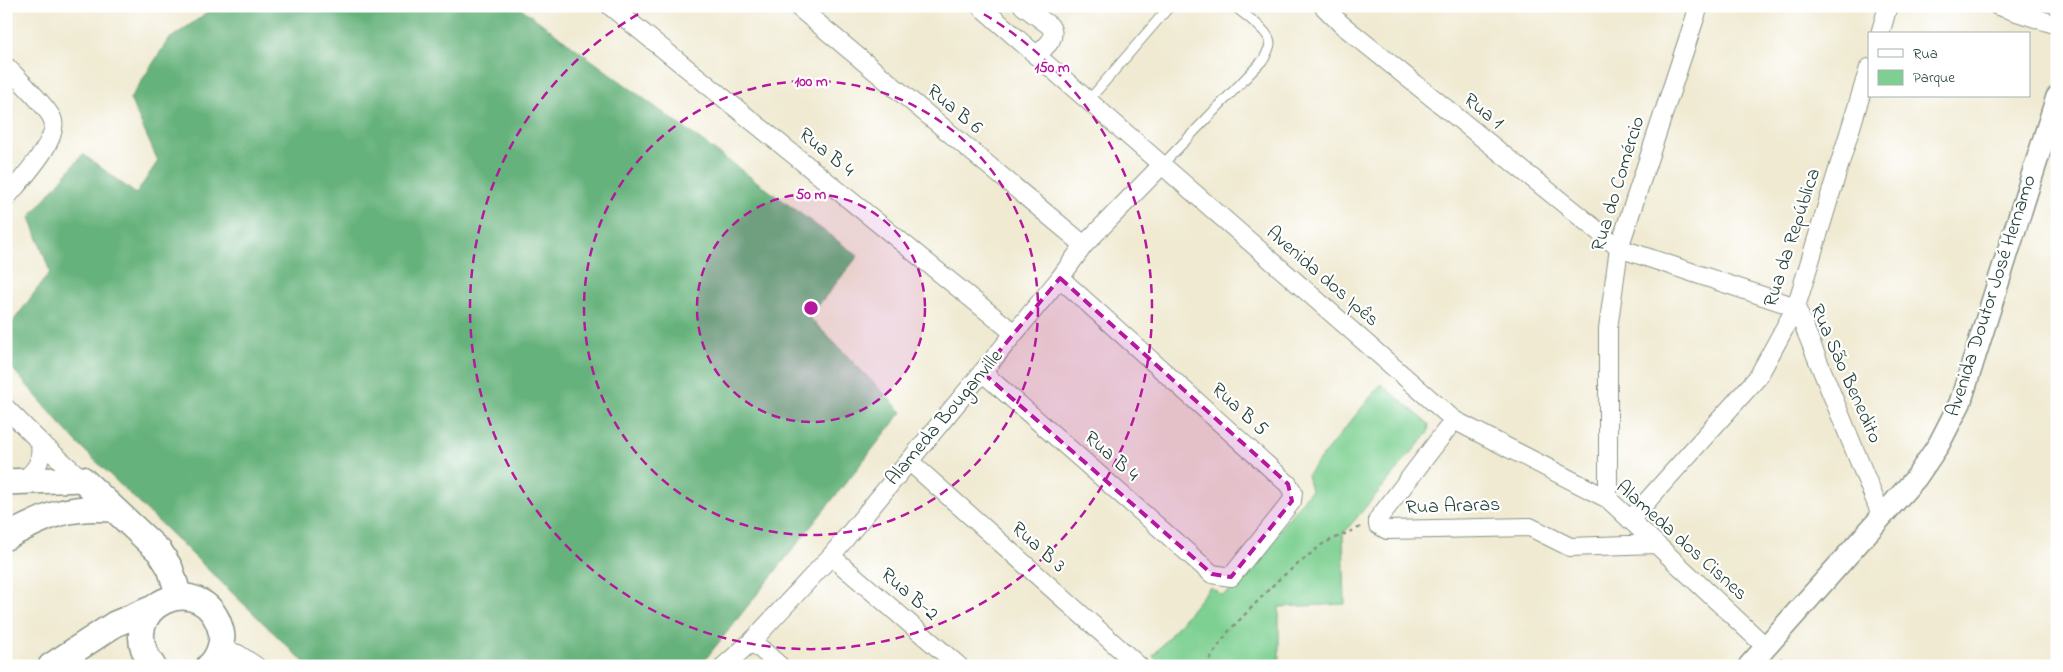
<svg xmlns="http://www.w3.org/2000/svg" width="2063" height="672" viewBox="0 0 2063 672" font-family="'Indie Flower',sans-serif">
  <style>
    .green { fill: #7ed092; stroke: #4e8663 }
    .forest { fill: #66b27c; stroke: #427858 }
    .lines { fill: none; stroke-linecap: round; stroke-linejoin: round }
    .service-casing { stroke: #889483; stroke-width: 11 }
    .minor-casing { stroke: #889483; stroke-width: 20 }
    .tertiary-casing { stroke: #889483; stroke-width: 24 }
    .secondary-casing { stroke: #889483; stroke-width: 28 }
    .path { stroke: #889483; stroke-width: 2.5; stroke-dasharray: 4 4; stroke-linecap: butt }
    .service { stroke: #fff; stroke-width: 9 }
    .minor { stroke: #fff; stroke-width: 18 }
    .tertiary { stroke: #fff; stroke-width: 21 }
    .secondary { stroke: #fff; stroke-width: 25 }
    .marked { fill: #b5179e; fill-opacity: 0.2; stroke: #b5179e; stroke-width: 4; stroke-dasharray: 10 6; stroke-linejoin: round }
    .ring { fill: none; stroke: #b5179e; stroke-width: 2.5; stroke-dasharray: 9 6 }
    .labels { text-anchor: middle; dominant-baseline: central; stroke-width: 4.5; stroke-linejoin: round; paint-order: stroke }
    .street-label { font-size: 20px; fill: #1f3d34; stroke: #fff }
    .centre { fill: #b5179e; stroke: #fff; stroke-width: 2.5 }
    .ring-label { font-size: 15px; text-anchor: middle; font-weight: bold; fill: #b5179e; stroke: #fff; stroke-width: 4.5; stroke-linejoin: round; paint-order: stroke }
  </style>
  <rect width="100%" height="100%" fill="#fff"/>
  <filter id="ink" filterUnits="userSpaceOnUse"><feTurbulence type="fractalNoise" baseFrequency=".02" numOctaves="2"/><feDisplacementMap in="SourceGraphic" scale="10" xChannelSelector="R" yChannelSelector="G"/><feConvolveMatrix kernelMatrix="1 2 1 2 8 2 1 2 1" color-interpolation-filters="sRGB"/></filter>
  <filter id="wash" filterUnits="userSpaceOnUse"><feTurbulence type="fractalNoise" baseFrequency=".0096" numOctaves="4" result="noise"/><feDisplacementMap in="SourceGraphic" scale="20" xChannelSelector="R" yChannelSelector="G"/><feGaussianBlur stdDeviation="1.12" result="paint"/><feColorMatrix in="noise" values="0 0 0 0 0 0 0 0 0 0 0 0 0 0 0 0 0 1.4 0 .05"/><feComposite in="paint" operator="in"/></filter>
  <g filter="url(#wash)">
    <rect width="100%" height="100%" fill="#f0ead2"/>
    <path class="green" d="M1381 384 1429 424 1428 433 1343 534 1345 604 1279 607V665L1161 666 1153 656 1210 587 1222 595 1229 592 1311 490 1307 475Z"/>
    <path class="forest" d="M217 6H518L858 256 809 317 902 412 700 666H308L76 442 6 361V331L50 272 30 217 83 154 136 194 158 161 130 99 168 40Z"/>
  </g>
  <g filter="url(#ink)">
    <g class="lines">
      <defs>
        <path id="service" d="M1088 101 1170 6
          M1161 166 1264 59C1266 54 1270 48 1270 43 1270 31 1243 14 1234 6"/>
        <path id="minor" d="M610 6 1014 333
          M797 6 1084 245
          M980 6 1454 420 1608 499 1766 647
          M1023 6 1050 26C1058 39 1045 47 1036 56
          M1323 6 1341 24 1619 248 1796 307 1882 517
          M1998 6 2057 25
          M1880 34 1888 6
          M6 66C18 79 45 104 52 118 62 138 19 182 6 198
          M982 372 1212 574 1231 577 1292 501 1293 492 1288 484 1060 278
          M6 408 40 442 82 479
          M1454 420 1378 519V525L1387 530 1530 527 1570 547 1656 544
          M909 461 1139 666
          M23 481C38 468 42 462 40 442
          M1608 499V329L1619 248 1699 6
          M1630 520 1758 377 1796 307 1869 68
          M831 556 959 666
          M752 641 780 666
          M220 648 238 654 256 666
          M724 666 752 641 831 556 1060 278 1084 245 1161 166"/>
        <path id="tertiary" d="M1749 666 1916 478 1939 444 1960 403 2057 97"/>
        <path id="secondary" d="M6 482 82 479 160 552 170 568 179 596
          M6 537C47 516 65 506 112 509
          M51 666 115 624 151 609
          M153 666C109 607 204 564 221 631 224 642 218 658 209 666"/>
      </defs>
      <use href="#service" class="service-casing"/>
      <use href="#minor" class="minor-casing"/>
      <use href="#tertiary" class="tertiary-casing"/>
      <use href="#secondary" class="secondary-casing"/>
      <path class="path" d="M1780 658 1791 666
        M1205 666 1228 632 1277 581 1324 543 1363 526"/>
      <use href="#service" class="service"/>
      <use href="#minor" class="minor"/>
      <use href="#tertiary" class="tertiary"/>
      <use href="#secondary" class="secondary"/>
    </g>
  </g>
  <path class="marked" d="M1060 278 1288 484 1292 501 1231 577 1212 574 982 372Z"/>
  <circle cx="811" cy="308" r="114" fill="#b5179e" fill-opacity=".12"/>
  <g class="ring">
    <circle cx="811" cy="308" r="114"/>
    <circle cx="811" cy="308" r="227"/>
    <path d="M971 7A341 341 0 1 1 651 7"/>
  </g>
  <g class="labels">
    <g class="street-label">
      <text transform="translate(954 110) rotate(40)">Rua B 6</text>
      <text transform="translate(1483 112) rotate(39)">Rua 1</text>
      <text transform="translate(826 153) rotate(39)">Rua B 4</text>
      <text transform="translate(1619 184) rotate(-73)">Rua do Comércio</text>
      <text transform="translate(1793 238) rotate(-72)">Rua da República</text>
      <text transform="translate(1322 277) rotate(41)">Avenida dos Ipês</text>
      <text transform="translate(1992 296) rotate(-72)">Avenida Doutor José Hernamo</text>
      <text transform="translate(1845 374) rotate(66)">Rua São Benedito</text>
      <text transform="translate(1239 410) rotate(42)">Rua B 5</text>
      <text transform="translate(945 418) rotate(-50)">Alameda Bouganville</text>
      <text transform="translate(1111 457) rotate(41)">Rua B 4</text>
      <text transform="translate(1453 507) rotate(-2)">Rua Araras</text>
      <text transform="translate(1681 541) rotate(42)">Alameda dos Cisnes</text>
      <text transform="translate(1038 548) rotate(42)">Rua B 3</text>
      <text transform="translate(909 595) rotate(41)">Rua B-2</text>
    </g>
  </g>
  <circle cx="811" cy="308" r="8" class="centre"/>
  <g class="ring-label">
    <text x="1052" y="72">150 m</text>
    <text x="811" y="86">100 m</text>
    <text x="811" y="199">50 m</text>
  </g>
  <rect width="2063" height="672" fill="none" stroke="#fff" stroke-width="25"/>
  <rect x="1868" y="32" width="162" height="65" fill="#ffffff" stroke="#a5b1ae"/>
  <rect x="1878" y="49" width="25" height="8" fill="#ffffff" stroke="#a5b1ae"/>
  <text x="1913" y="58" font-size="15" fill="#1f3d34">Rua</text>
  <rect x="1878" y="70" width="25" height="15" fill="#7ed092" stroke="#a5b1ae"/>
  <text x="1913" y="82" font-size="15" fill="#1f3d34">Parque</text>
</svg>
